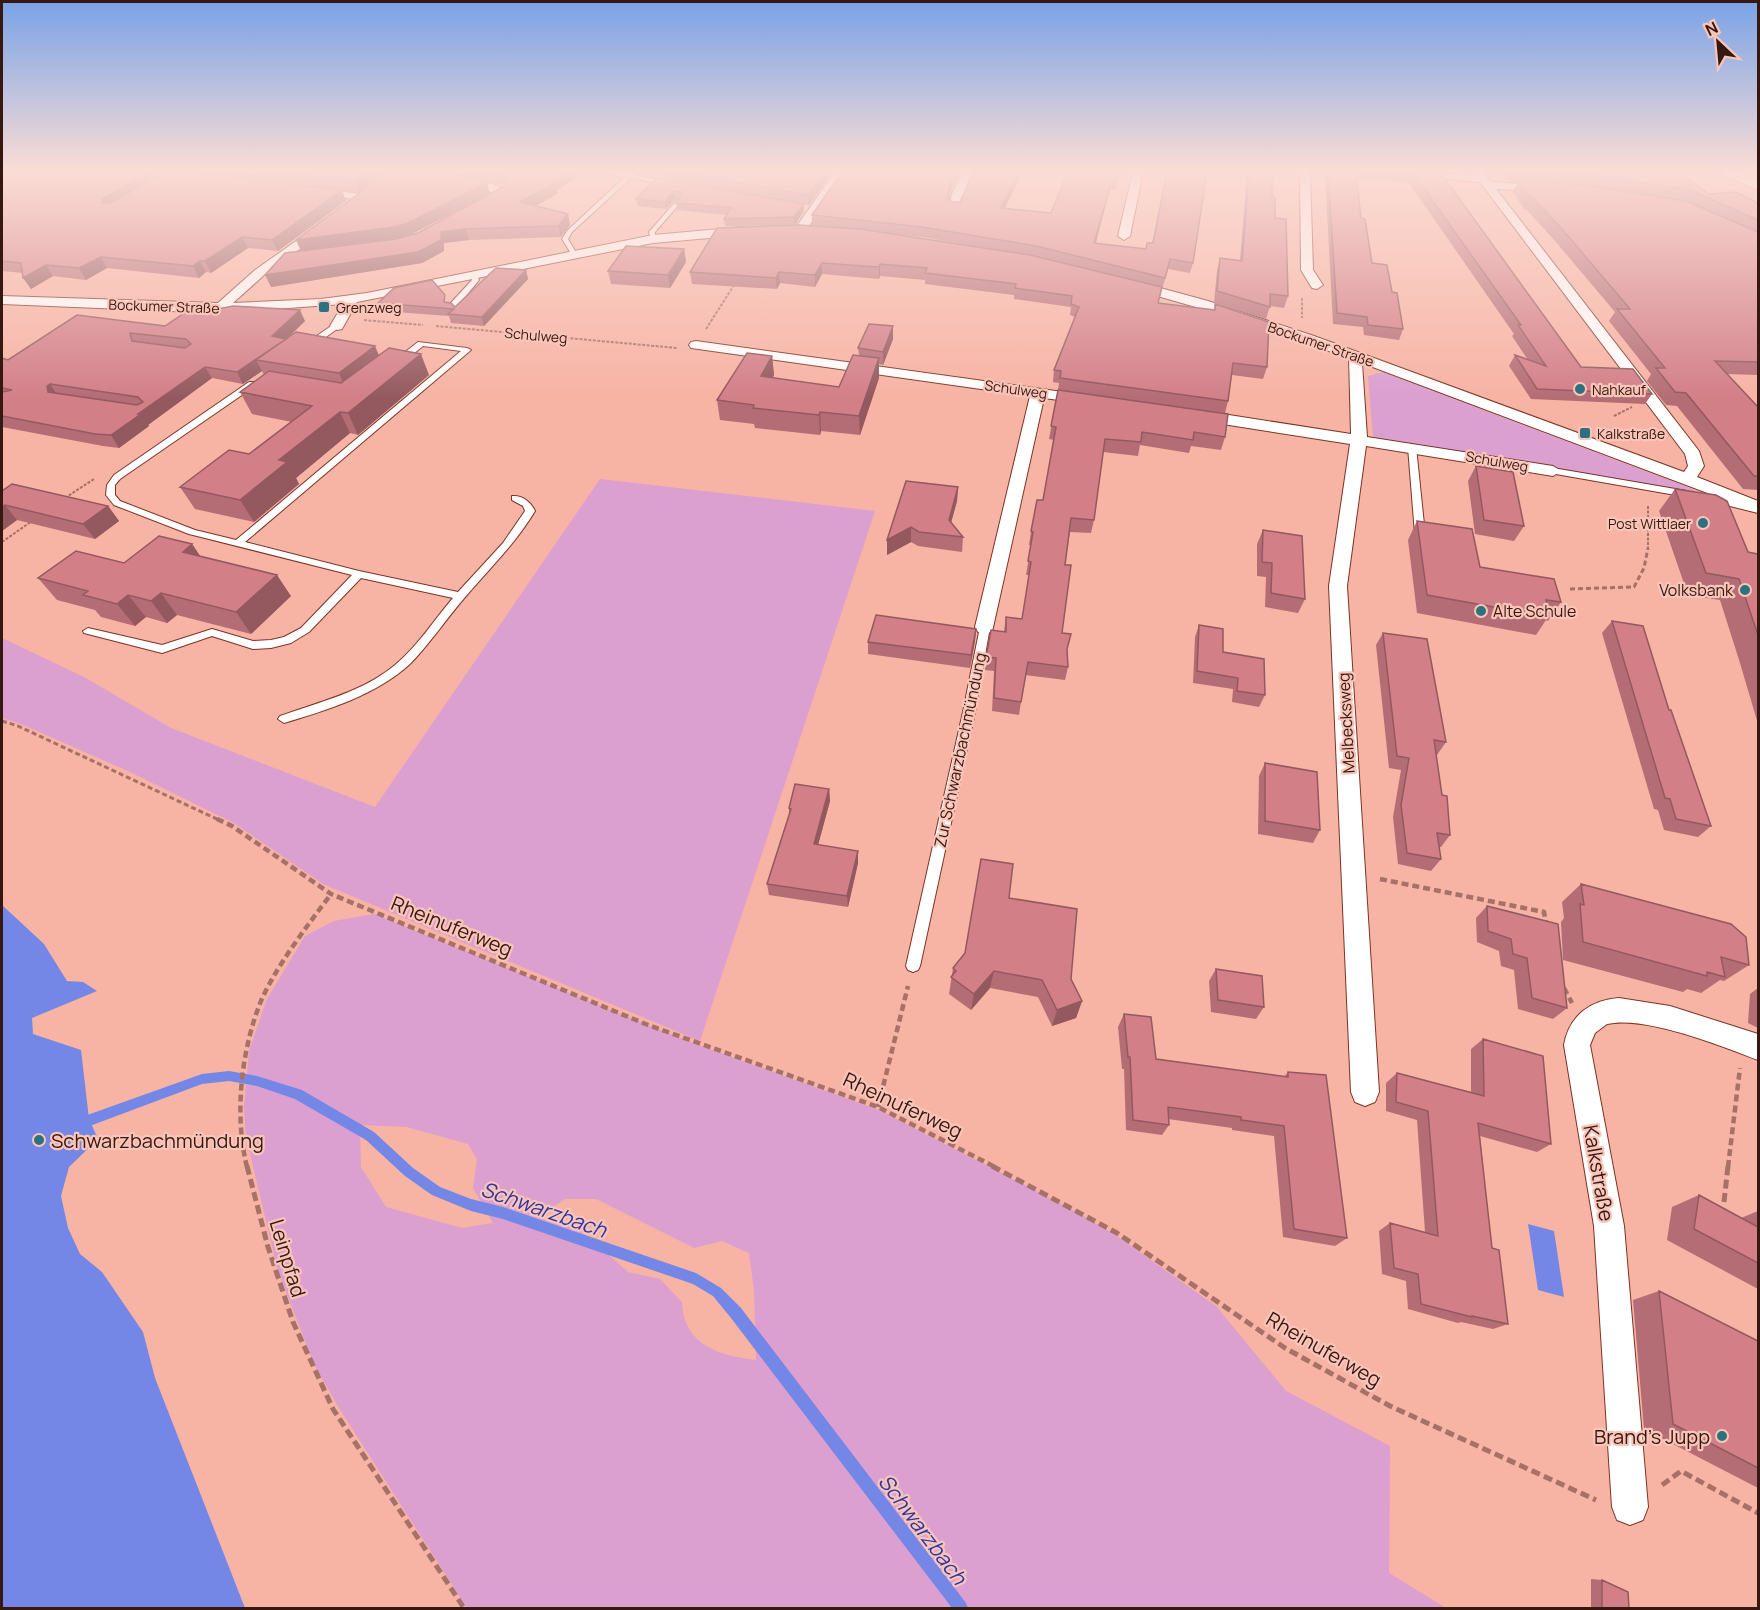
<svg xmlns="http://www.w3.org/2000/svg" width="1760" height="1610" viewBox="0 0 1760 1610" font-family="Manrope,sans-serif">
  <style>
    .green { fill: #db9fd0; fill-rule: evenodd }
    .water { fill: #7487e6 }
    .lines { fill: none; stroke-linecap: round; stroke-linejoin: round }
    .stream { fill: #7487e6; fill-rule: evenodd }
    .lane-casing { stroke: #7c3425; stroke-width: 2 }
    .street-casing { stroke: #7c3425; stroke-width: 2 }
    .secondary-casing { stroke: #7c3425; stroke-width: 1 }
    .path-far3 { stroke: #a67166; stroke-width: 2; stroke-dasharray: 3 1.5; stroke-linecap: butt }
    .path-far2 { stroke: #a67166; stroke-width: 3; stroke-dasharray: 5 3; stroke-linecap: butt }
    .path-far1 { stroke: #a67166; stroke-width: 4.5; stroke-dasharray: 7 4; stroke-linecap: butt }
    .path { stroke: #a67166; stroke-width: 5; stroke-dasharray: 9 4.5; stroke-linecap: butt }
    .lane { fill: #fff; fill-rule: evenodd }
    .street { fill: #fff; fill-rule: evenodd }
    .secondary { fill: #fff; fill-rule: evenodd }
    .wall { fill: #b56d75; fill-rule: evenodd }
    .shaded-wall { fill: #93595f }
    .building { fill: #d27f88; stroke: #93595f; stroke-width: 1.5; fill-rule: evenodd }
    .poi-dot { fill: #2b717e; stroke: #f9c5b9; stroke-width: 2 }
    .labels { text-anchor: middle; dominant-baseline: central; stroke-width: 4.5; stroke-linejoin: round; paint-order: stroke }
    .far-street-label { font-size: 14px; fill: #371811; stroke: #f9c5b9 }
    .far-poi-label { font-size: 14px; fill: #371811; stroke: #f9c5b9; text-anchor: start }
    .poi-label { font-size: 16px; fill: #371811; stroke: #f9c5b9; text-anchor: end }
    .street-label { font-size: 16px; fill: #371811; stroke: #f9c5b9 }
    .near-street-label { font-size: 20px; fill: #371811; stroke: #f9c5b9 }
    .near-poi-label { font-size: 20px; fill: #371811; stroke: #f9c5b9; text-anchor: start }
    .near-water-label { font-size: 21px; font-style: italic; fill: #2f36a3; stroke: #f9c5b9 }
  </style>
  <rect width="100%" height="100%" fill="#f7b3a4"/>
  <path class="green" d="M1383 372 1693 489 1697 494 1378 440 1373 437 1368 376Z
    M600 479 875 511 700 1041 323 884 234 823 128 771 21 724 2 718V638L84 677 171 728 375 807Z
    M374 914 698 1045 879 1110 1073 1210 1114 1234 1216 1306 1286 1391 1390 1446 1389 1573 1446 1608H467L339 1408 314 1364 278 1271 246 1137 244 1108 249 1051 267 999 305 936 334 921ZM360 1125 407 1127 468 1144 477 1159 473 1188 493 1223 462 1228 386 1207 361 1167ZM565 1199H596L694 1248 722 1241 749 1253 754 1290 756 1360C720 1356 683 1345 682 1302L660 1279 628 1272 575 1225 537 1218Z"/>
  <path class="water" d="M2 905 44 944 67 981 83 982 97 991 32 1018 33 1034 81 1050 89 1119 98 1139 69 1167 61 1196 68 1228 80 1254 102 1272 143 1332 155 1378 245 1608H2Z
    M1528 1224 1554 1231 1564 1297 1538 1290Z"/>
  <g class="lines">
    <path class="stream" d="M229 1071 257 1076 302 1090 374 1132 413 1168 440 1187 471 1199 503 1207 696 1273 721 1288 741 1308 966 1603 968 1608H952L731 1318 713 1296 693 1284 503 1219 471 1211 432 1195 405 1176 366 1140 295 1099 257 1086 229 1081 202 1084 79 1130 75 1128 73 1124 75 1120 79 1118 202 1074Z"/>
    <defs>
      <path id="lane" d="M630 172H637L634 175 672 183 669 185 631 178 572 232 568 239 577 254 572 255 562 239 568 230Z
        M677 200 682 201 655 232V240H651L649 232Z
        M472 273H476L479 280 455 309H449V305L472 280Z
        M334 324 341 326 311 348H305V344Z
        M418 342 467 348 471 350 245 542 359 571 458 592 503 543 525 511 523 506 512 500V496C522 495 531 502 535 511 516 543 490 568 466 596 447 618 431 642 411 663 377 695 327 710 284 723L278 719 280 716C319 702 363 692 395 665 418 646 434 620 453 598L361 578 309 632 291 643 271 648 253 649 212 636 162 653 84 633 83 631 88 628 162 645 212 629 253 641 271 640 284 637 301 628 352 575 189 534 114 505 106 495 107 485 114 475 249 382H255V386L120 479 115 485V495L120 501 195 530 236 540 461 351 423 346 401 364H395V360Z
        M1412 444 1416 447 1425 534 1420 537 1415 534 1408 447Z
        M1553 468 1687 491 1691 494 1687 497 1550 473 1549 471Z
        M1713 496 1758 507V513L1710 501 1709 499Z
        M985 624 990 627 975 712 920 966 918 970 913 972 908 970 906 966 963 712 980 627Z"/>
      <path id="street" d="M422 172C442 172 492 178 507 192L503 199 481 209 475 206 477 204 495 193Z
        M604 172H627L634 176 629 179Z
        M835 172H846L804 233H796L794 230Z
        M963 172H974C968 185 965 198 959 210H951L949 208 952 194Z
        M1133 172H1143L1130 236 1124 240 1118 236Z
        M1300 172H1310L1313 270 1323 285 1317 289 1312 288 1301 270Z
        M1396 172 1475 175 1473 172H1484L1491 182 1551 186 1553 188 1547 191 1496 189 1699 451 1704 466 1697 477 1758 501V512L1362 363 1367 437 1553 466 1561 471 1553 476 1366 446 1347 586 1379 1092 1375 1102 1365 1106 1355 1102 1351 1092 1329 586 1350 444 1197 420 1189 415 1197 410 1351 434 1349 358 1234 318 1126 287 1125 284 1131 280 1208 301 1314 336 1684 472 1688 466 1685 454 1480 182 1401 175Z
        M315 188 361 194 367 197 361 200 311 193V189Z
        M323 222 327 223V229L263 276 233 303 321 299 367 293 653 235 743 227 749 231 743 235 653 243 357 302 342 329 337 330 330 326 343 304 219 313 2 304V296L218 303 255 270Z
        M696 341 1092 396 1095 399 1087 404 1044 398 992 632 985 633 978 632 975 627 1030 396 691 348 689 345 691 342Z
        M1619 998 1670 1006 1758 1034V1060C1722 1046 1644 1015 1607 1024L1595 1033 1590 1045 1624 1226 1648 1507 1643 1520 1630 1525 1617 1520 1612 1507 1594 1226 1564 1045C1569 1016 1590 1000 1619 998Z"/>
      <path id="secondary" d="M1721 172H1743L1758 179V190L1723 175Z"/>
    </defs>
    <use href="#lane" class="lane-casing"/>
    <use href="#street" class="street-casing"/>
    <use href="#secondary" class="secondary-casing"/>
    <path class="path-far3" d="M1302 298V318
      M364 320 423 325
      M436 326 677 348
      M706 329 736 282
      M1614 416 1632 407
      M65 498 94 479
      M1648 506V550
      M2 542 32 521"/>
    <path class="path-far2" d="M1570 589 1634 587 1644 568 1648 548
      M2 721 18 726 221 821"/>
    <path class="path-far1" d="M217 819 232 826 331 894 648 1025 878 1107 995 1167
      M1380 879 1544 912 1546 923
      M1564 988 1572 1003
      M878 1107 908 986
      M247 1167C234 1116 241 1050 261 1001 276 966 308 925 331 894
      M1728 1167 1740 1068"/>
    <path class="path" d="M247 1166 268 1247 293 1322 333 1409 464 1608
      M992 1166 1117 1233 1285 1348 1390 1406 1596 1500
      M1724 1202 1728 1166
      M1662 1485 1681 1471 1758 1513"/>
    <use href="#lane" class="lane"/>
    <use href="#street" class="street"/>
    <use href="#secondary" class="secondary"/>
  </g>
  <path class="wall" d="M2 172 158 176 346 201 278 251 248 248 211 273 206 272 199 278 107 268 86 280 53 276 31 289 23 273 2 271Z
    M191 172H386L359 192Z
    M453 172H586L557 190 558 193 536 206 568 214 570 225 561 237 469 240 444 243V251L422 263 271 287 396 239 418 233 505 186 504 185Z
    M664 172H832L809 205 804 204V211L795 225 725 226 724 219 726 215 677 210 676 203 679 199H675L666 209 638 206 636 199 657 178 771 198 665 178Z
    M973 172H1022L1005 208 1051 213 1120 172 1115 190 1110 189 1095 243 1193 263 1190 273 1168 269 1158 303 1214 310 1215 304 1267 367 1263 379 1232 375 1228 401 1225 413 1058 390 1059 383 1053 382 1054 370 1075 317 1070 315 1071 307 1014 299V295L925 284V280L880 276 879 279 822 274 815 287 780 283 777 289 692 284 690 272 840 228 812 225V215L959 174 950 193 949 199 952 202H960ZM876 232 922 237 1008 252Z
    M1247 172H1272V197L1288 296 1284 308 1270 306 1266 319 1214 303 1217 270 1220 258 1240 260Z
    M1325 172H1440L1581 367 1652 394 1645 404 1531 399 1509 366 1515 355 1528 360 1512 336 1514 334 1409 183 1368 178 1367 181 1357 180 1361 218 1372 263 1392 292 1403 329 1399 340 1364 335 1363 327 1333 324Z
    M1501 172H1679L1709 194 1758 203V375L1727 374 1758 407V490L1743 489 1677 406 1666 405 1647 381 1651 374 1609 321 1615 312 1555 241 1527 210 1524 209 1513 192 1518 182 1506 181Z
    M684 249 686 262 670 288 611 284 608 271Z
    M526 270 528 279 484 326 451 323 449 316 382 311 378 303H447L455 307Z
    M77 315 165 326 305 321 288 338 379 355 429 375 358 435 350 433 296 478 299 484 254 522 195 509 180 487 249 454 292 422 252 414 240 392 264 375 262 371 243 384 212 378 148 425 149 426 119 448 103 446 2 427V358L8 360Z
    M893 339 883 365 879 364V378L860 435 821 431 820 435 755 428 754 424 720 420 717 400 772 356 774 375 773 378 839 387 859 355 858 348Z
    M1058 390 1225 437 1221 450 1191 446 1189 453 1140 445 1138 456 1103 452 1094 520 1091 533 1070 532 1065 565 1062 633 1067 652 1068 667 1065 680 1025 675 1019 715 992 711 994 671 985 670 986 657 1004 631 1006 617 1022 619 1029 575H1026L1031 545H1029L1031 531 1043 500 1054 440 1049 439Z
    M1476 466 1524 526 1514 541 1475 534 1468 481Z
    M958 487 957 501 951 522 963 537 962 552 918 546 911 542 887 555V540Z
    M1675 489 1748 552 1758 554V724L1740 663 1720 600 1688 595 1659 511Z
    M2 491 108 506 119 521 95 539 17 520 2 531Z
    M1417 521 1480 567 1561 602 1548 621 1546 620 1536 635 1417 613 1408 540Z
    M1263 530 1305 599 1298 613 1265 607 1266 577 1257 576V544Z
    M192 544 200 556 291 596 251 634 177 615 167 623 146 617 135 626 101 617 95 610 57 600 38 578 124 563Z
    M1612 621 1669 710 1711 826 1698 837 1664 830 1658 810 1654 809 1602 633Z
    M1199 625 1223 652 1265 695 1259 707 1232 702 1233 689 1193 683 1195 637Z
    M976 629 975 641 970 668 868 654V642Z
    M1383 633 1446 742 1437 755H1436L1442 795 1450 835 1441 847H1439L1441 859 1431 871 1398 864 1393 817 1401 770 1389 768 1376 645Z
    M1265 763 1320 830 1313 843 1258 834 1259 776Z
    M829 789 830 801 818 845 858 851V863L848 907 769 895 767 884 789 815V808Z
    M1581 884 1749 965 1724 981 1720 980 1701 993 1687 989 1683 992 1563 960 1561 922 1564 918 1562 902Z
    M1009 898 1071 979 1082 1001 1076 1018 1052 1026 1038 997 990 988 971 1010 949 994 953 968Z
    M1487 906 1567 1008 1553 1019 1518 1009 1514 970 1501 966 1499 951 1477 942 1476 918Z
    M1216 969 1264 1007 1256 1019 1211 1012 1209 981Z
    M1758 988V1028L1748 1023 1750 994Z
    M1124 1014 1156 1059 1284 1077 1288 1072 1347 1238 1335 1246 1283 1237 1274 1136 1232 1130V1128L1168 1119 1169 1125 1162 1135 1126 1130 1124 1069H1122L1118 1027Z
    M1483 1039 1551 1144 1537 1152 1480 1136 1492 1248 1508 1324 1493 1329 1461 1322 1458 1323 1408 1309 1406 1281 1382 1274 1379 1231 1390 1223 1425 1232 1417 1120 1386 1111V1083L1397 1073 1471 1092V1049Z
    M1699 1195 1741 1218 1758 1211V1289L1667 1240 1672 1207Z
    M1659 1291 1758 1341V1488L1644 1429 1633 1300Z
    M1591 1579 1602 1580 1629 1608H1591Z"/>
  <path class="shaded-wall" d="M149 172H156L160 180 108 210 102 203V199Z
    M368 172H386L359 192 355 181Z
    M566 172H586L557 190 558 193 523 213 520 202Z
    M825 172H832L809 205 808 195Z
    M956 172H959V174L950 193 947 208V198L950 183Z
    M1019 172H1022L1000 218 1001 208Z
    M1119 172H1120L1115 190 1117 180Z
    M1112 180 1110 189 1093 254 1094 243Z
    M487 183 490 194 412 234 399 238 301 251 296 240Z
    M342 190 346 201 278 251 272 240Z
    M674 191 675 199 666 209 665 202Z
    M804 204V211L795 225 794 217Z
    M568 214 570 225 561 237 558 226Z
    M465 229 469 240 444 243V251L422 263 271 287 265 275 441 232Z
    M242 237 248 248 211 273 205 261Z
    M684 249 686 262 670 288 668 275Z
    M101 257 107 268 86 280 79 268Z
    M200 261 206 272 199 278 193 266Z
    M822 263V274L815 287V275Z
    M880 264V276L879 279V267Z
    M46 265 53 276 31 289 23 278Z
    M526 270 528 279 484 326 482 317Z
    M779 272 780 283 777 289 776 278Z
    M300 310 305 321 286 339 256 360 262 371 243 384 237 372Z
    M893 326V339L883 365V352Z
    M375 346 384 367 348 395 339 373Z
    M421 354 429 375 358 435 348 413Z
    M772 356 774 375 763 396 761 376Z
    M879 358V378L860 435 859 416Z
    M205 367 212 378 148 425 149 426 119 448 111 435 138 414Z
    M50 384 58 396 48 392 47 386Z
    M340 412 350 433 296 478 299 484 254 522 240 500 279 460Z
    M820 412 821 431 820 435 819 415Z
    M958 487 957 501 948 534 949 520Z
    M5 505 17 520 2 531V507Z
    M108 506 119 521 95 539 83 524Z
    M911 527V542L887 555V540Z
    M192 544 207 566 183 552Z
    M277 575 291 596 251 634 236 612Z
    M161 593 177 615 167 623 151 601Z
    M128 595 146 617 135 626 117 604Z
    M976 629 975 641 970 668 971 655Z
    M829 789 830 801 815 856 814 844Z
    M858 851V863L848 907 847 896Z
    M994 971 990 988 971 1010 974 994Z
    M1082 1001 1076 1018 1052 1026 1057 1010Z"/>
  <path class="building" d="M2 172H149L102 199V203L109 204 165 172H181L342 190 272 240 242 237 205 261H200L193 266 101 257 79 268 46 265 23 278 21 263 2 261Z
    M278 172H368L355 181Z
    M388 172H448L487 183 408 223 394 227 296 240Z
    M492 172H566L549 182 555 183 520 202 568 214 558 226 465 229 441 232V240L418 252 265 275 285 253 396 239 418 233 506 185 507 182 501 174Z
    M682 172H825L808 195Z
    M842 172H956L950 183 947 198 952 202H960L973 172H1019L1001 208 1051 213 1068 172H1119L1117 180H1112L1094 243 1146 249 1147 243H1153L1167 172H1207L1193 263 1170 259 1165 278 1036 246 922 227 812 215Z
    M1249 172H1272V197L1275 198V218L1286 219 1288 296 1270 294V307L1217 291 1220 258 1242 261Z
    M1328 172H1356L1361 218 1365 219 1372 263 1387 265 1392 292 1397 293 1403 329 1368 325 1367 317 1337 313Z
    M1403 172H1440L1581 367 1633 369 1652 394 1537 389 1515 355 1546 366 1518 325H1521L1413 173Z
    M1552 172H1679L1709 194 1736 192 1758 203V220L1690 190 1584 174Z
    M657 178 804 204 794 217 724 219 731 208 676 203 683 195 681 191H674L665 202 636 199Z
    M1519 181 1584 185 1686 201 1758 232V362L1715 361 1758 407V476H1754L1686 393 1675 392 1656 368H1665L1617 309H1630L1562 229 1533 198H1530Z
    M799 225 860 229 1030 255 1162 287 1158 303 1215 310V304L1269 322 1267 367 1233 363 1228 401 1060 378 1061 371 1054 370 1079 307 1071 304 1072 296 1015 288 1016 284 925 273 927 268 880 264 879 267 822 263 815 275 779 272 776 278 690 272 717 228Z
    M626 246 684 249 668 275 608 271Z
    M496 268 526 270 482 317 448 314 454 309 378 303 394 288 432 280 445 295 444 302 451 303 455 307Z
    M233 306 300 310 272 336 286 339 237 372 205 367 138 414H141L111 435 95 434 2 416V392L12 390 2 388V358L8 360 77 315 165 326 193 307 213 310ZM130 333 186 339 191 344 185 348 132 341ZM50 384 138 397 143 402 137 405 48 392 47 386Z
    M869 324 893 326 883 352 858 348Z
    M296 332 375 346 339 373 256 360Z
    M389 348 421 354 348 413 340 412 279 460 287 462 240 500 180 487 229 450 249 454 312 406 240 392 269 371 341 383Z
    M747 353 772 356 761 376 839 387 853 355 879 358 859 416 820 412 819 415 753 408 754 405 717 400Z
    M1058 390 1228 414 1225 437 1194 432 1193 440 1142 432 1141 442 1105 439 1094 520 1071 518 1065 565H1071L1062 633 1071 634 1067 649 1068 667 1028 662 1021 702 994 698 996 658 986 657 991 630 1006 632V617L1022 619 1031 562 1028 561 1033 532 1031 531 1037 500H1043L1056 427 1051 426Z
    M1476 466 1513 472 1524 526 1484 520Z
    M906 481 958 487 949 520 963 537 919 532 911 527 887 540Z
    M12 484 108 506 83 524 5 505 2 507V491Z
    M1675 489 1716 495 1727 501 1748 552 1758 554V635L1739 579 1706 573Z
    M1417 521 1472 529 1480 567 1554 579 1561 602 1546 600 1549 617 1427 595Z
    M1263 530 1302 536 1305 599 1271 593 1272 563 1262 562Z
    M159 536 192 544 183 552 277 575 236 612 161 593 151 601 128 595 117 604 83 595 88 591 38 578 76 551 124 563Z
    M876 615 976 629 971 655 868 642Z
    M1612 621 1643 626 1669 710H1671L1711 826 1676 819 1670 799 1665 798Z
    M1199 625 1223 629V652L1264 659 1265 695 1237 691 1238 678 1197 671Z
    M1383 633 1427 639 1446 742 1434 740 1442 795 1447 796 1450 835 1437 833 1441 859 1407 853 1401 805 1409 758 1397 756Z
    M1265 763 1317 772 1320 830 1265 821Z
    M795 784 829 789 814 844 858 851 847 896 767 884 791 809 789 808Z
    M981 859 1013 864 1009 898 1077 909 1071 979 1082 1001 1057 1010 1042 980 994 971 974 994 951 977 956 971 953 968 965 953Z
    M1581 884 1731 924 1746 937 1749 965 1721 957 1725 977 1707 972V976L1583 942 1580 904 1584 905Z
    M1487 906 1558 924 1567 1008 1532 998 1527 958 1513 954 1511 939 1488 931Z
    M1216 969 1262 976 1264 1007 1218 1000Z
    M1124 1014 1151 1017 1156 1059 1288 1077V1072L1326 1075 1347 1238 1294 1229 1284 1126 1241 1120V1117L1168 1107 1169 1125 1133 1120 1130 1057H1128Z
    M1483 1039 1543 1056 1551 1144 1478 1123 1492 1248 1499 1250 1508 1324 1472 1316V1317L1421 1304 1418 1274 1394 1268 1390 1223 1438 1236 1428 1111 1396 1102 1397 1073 1484 1096Z
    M1699 1195 1758 1227V1263L1694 1229Z
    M1659 1291 1758 1341V1468L1673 1424Z
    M1602 1580 1628 1592 1629 1608H1602Z"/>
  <linearGradient id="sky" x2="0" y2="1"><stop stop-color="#79a2e7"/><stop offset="0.43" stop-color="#fbddd6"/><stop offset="1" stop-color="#fbddd6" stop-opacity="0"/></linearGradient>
  <rect width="1760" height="398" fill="url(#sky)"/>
  <g class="poi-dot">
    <rect x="318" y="301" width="12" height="12" rx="3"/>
    <circle cx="1580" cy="389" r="6"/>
    <rect x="1579" y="427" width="12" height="12" rx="3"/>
    <circle cx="1703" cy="523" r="6"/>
    <circle cx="1745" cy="590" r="6"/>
    <circle cx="1481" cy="611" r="6"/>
    <circle cx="39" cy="1140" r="6"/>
    <circle cx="1722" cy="1436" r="6"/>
  </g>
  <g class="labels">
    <g class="far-street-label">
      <text transform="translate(164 306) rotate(2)">Bockumer Straße</text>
      <text transform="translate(536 335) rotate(5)">Schulweg</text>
      <text transform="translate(1321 344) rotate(19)">Bockumer Straße</text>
      <text transform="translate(1016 389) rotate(8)">Schulweg</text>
      <text transform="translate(1497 461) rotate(10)">Schulweg</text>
    </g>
    <g class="far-poi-label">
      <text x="336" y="307">Grenzweg</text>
      <text x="1592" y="389">Nahkauf</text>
      <text x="1597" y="433">Kalkstraße</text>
      <text x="1691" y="523" text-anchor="end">Post Wittlaer</text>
    </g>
    <g class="poi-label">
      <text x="1733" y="590">Volksbank</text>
      <text x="1493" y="611" text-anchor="start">Alte Schule</text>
    </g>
    <g class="street-label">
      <text transform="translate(1346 723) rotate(-93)">Melbecksweg</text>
      <text transform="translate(960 750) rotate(-78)">Zur Schwarzbachmündung</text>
    </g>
    <g class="near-street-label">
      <text transform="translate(452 926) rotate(22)">Rheinuferweg</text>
      <text transform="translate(903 1105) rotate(25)">Rheinuferweg</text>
      <text transform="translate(1599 1173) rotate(80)">Kalkstraße</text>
      <text transform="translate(288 1258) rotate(73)">Leinpfad</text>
      <text transform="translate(1324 1349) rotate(30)">Rheinuferweg</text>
    </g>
    <g class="near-poi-label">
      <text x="51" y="1140">Schwarzbachmündung</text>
      <text x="1710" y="1436" text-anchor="end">Brand's Jupp</text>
    </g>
    <g class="near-water-label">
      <text transform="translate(544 1209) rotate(19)">Schwarzbach</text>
      <text transform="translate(923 1529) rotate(53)">Schwarzbach</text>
    </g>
  </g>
  <rect width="1760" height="1610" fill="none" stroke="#371811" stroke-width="6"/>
  <g transform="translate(1718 42) rotate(334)" stroke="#f9c5b9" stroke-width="4.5" paint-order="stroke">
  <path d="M0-4.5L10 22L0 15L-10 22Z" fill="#371811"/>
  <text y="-9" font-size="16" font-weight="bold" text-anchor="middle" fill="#371811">N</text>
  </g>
</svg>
